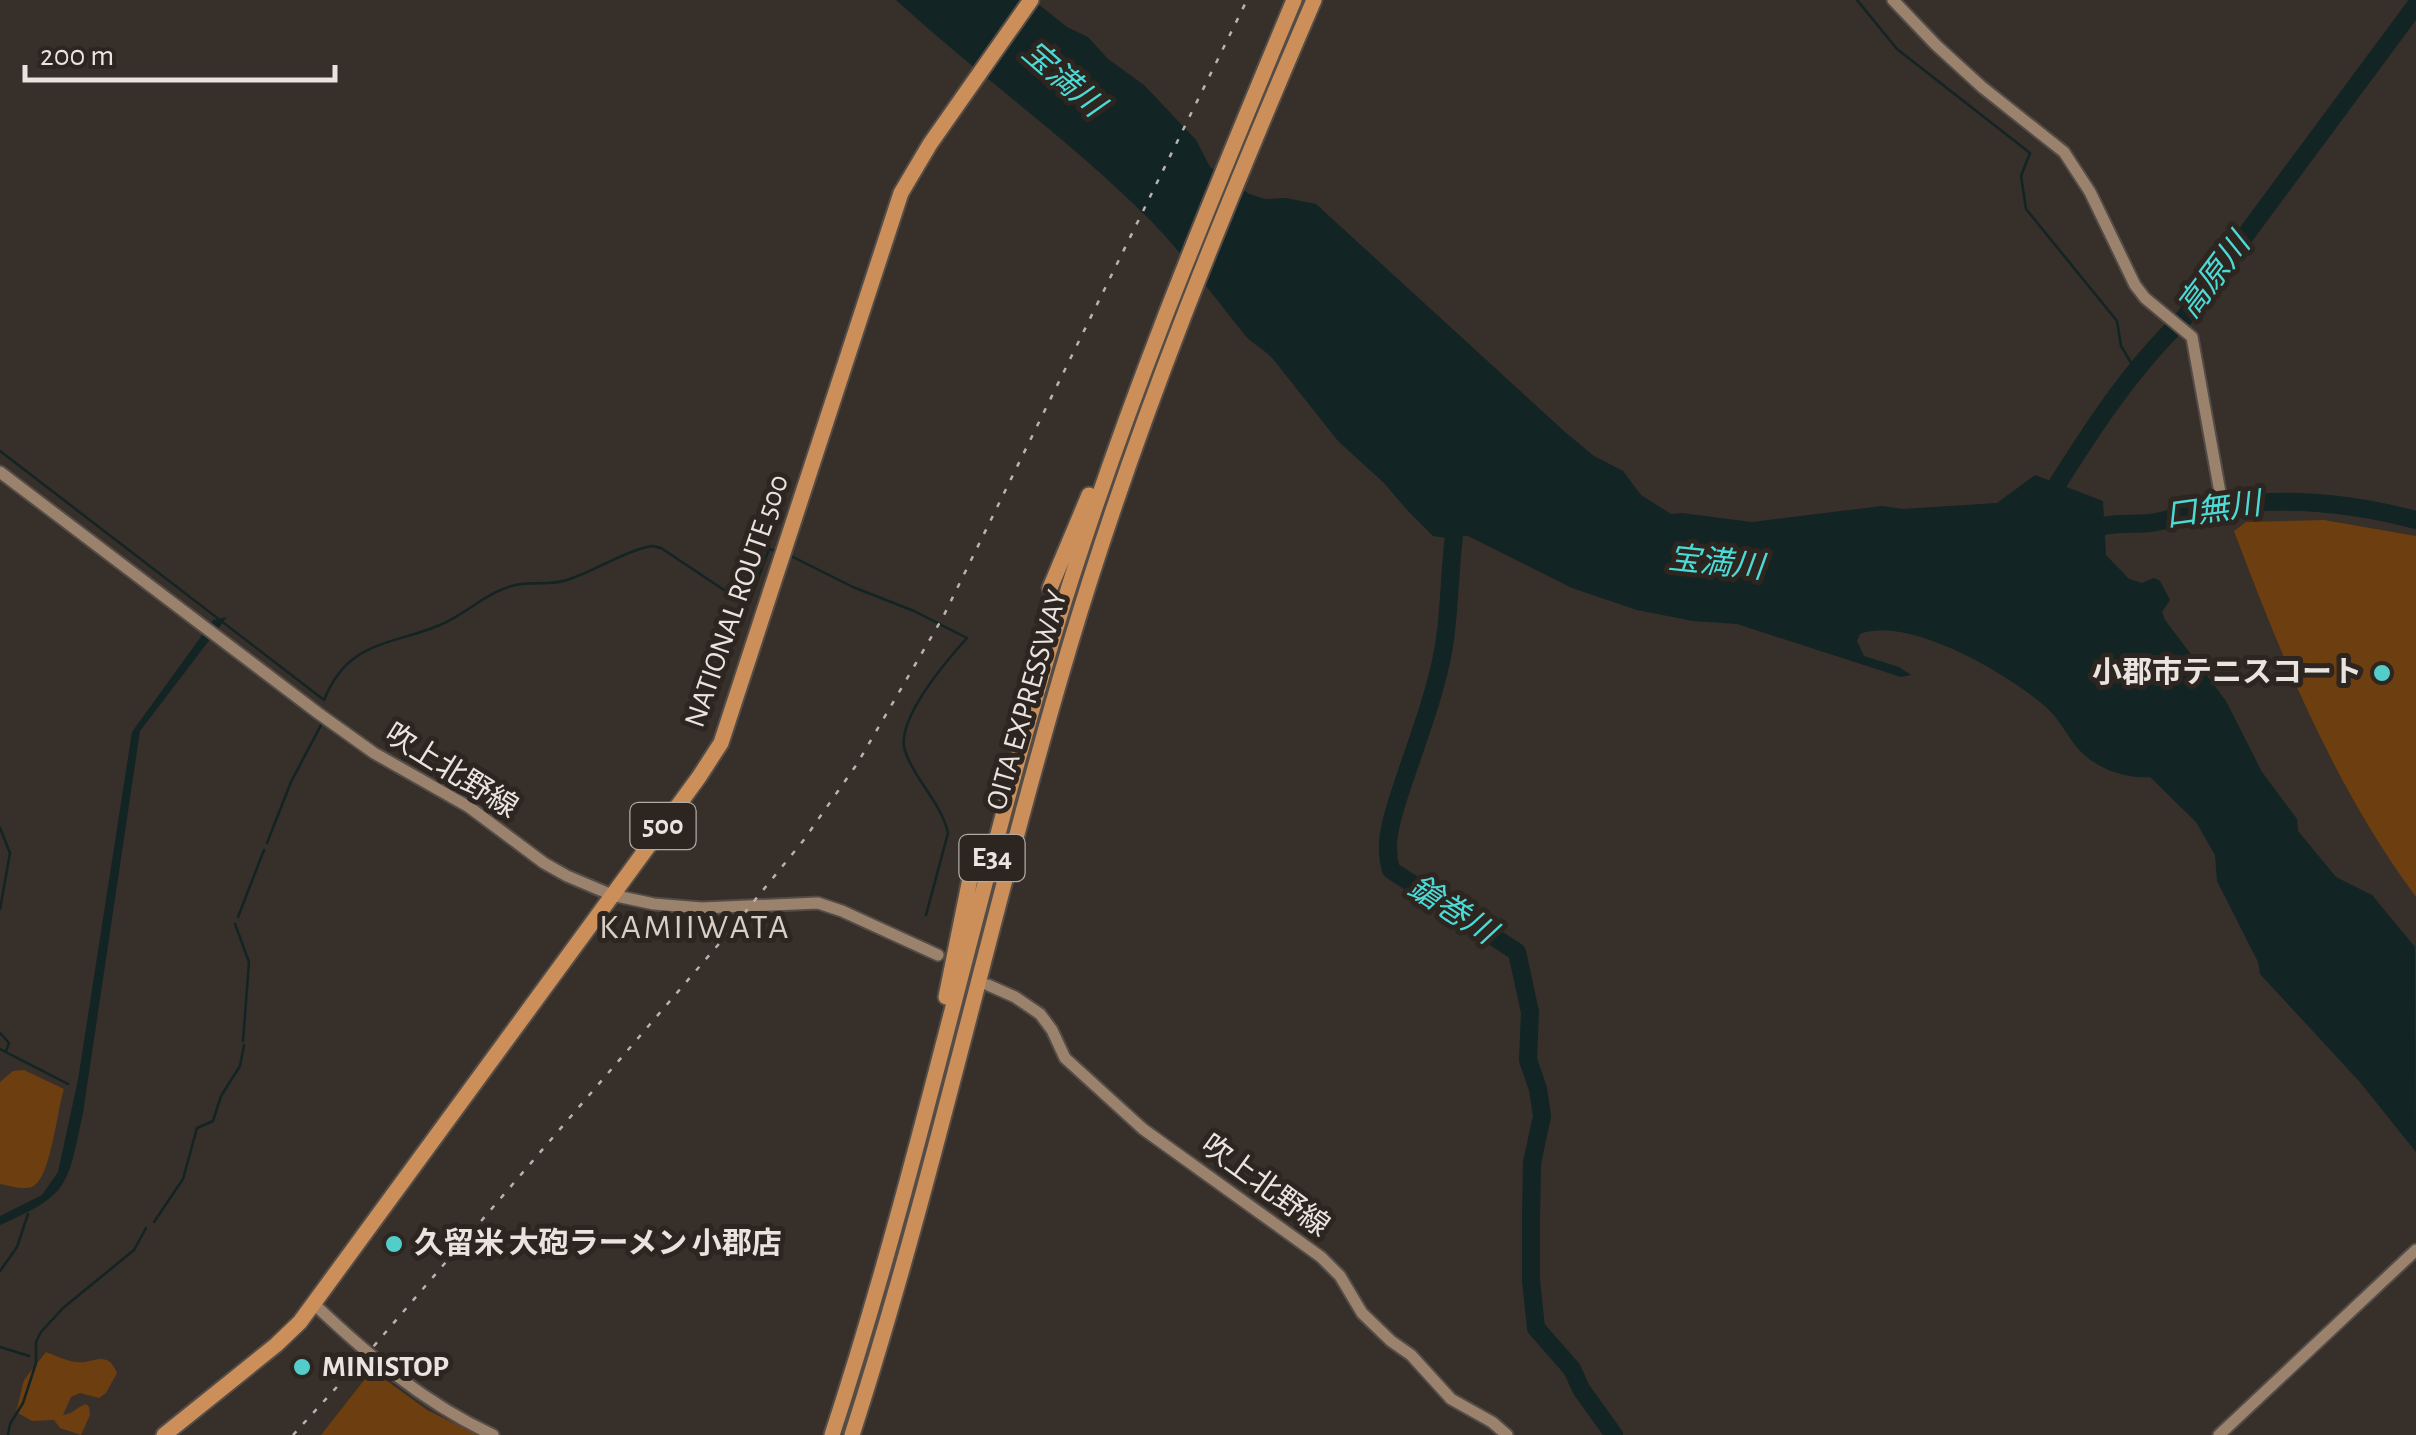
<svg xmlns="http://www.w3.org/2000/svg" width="2416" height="1435" viewBox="0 0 2416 1435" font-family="'Alegreya Sans','Noto Sans JP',sans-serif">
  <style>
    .green { fill: #6d3e0f }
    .water { fill: #122423 }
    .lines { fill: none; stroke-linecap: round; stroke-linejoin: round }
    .stream { stroke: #122423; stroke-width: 2.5 }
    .river { stroke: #122423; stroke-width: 18 }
    .secondary-casing { stroke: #534c47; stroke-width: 15 }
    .highway-casing { stroke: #534c47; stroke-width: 19 }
    .secondary { stroke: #9b826d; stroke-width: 11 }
    .highway { stroke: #cd8f59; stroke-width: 15 }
    .rail { stroke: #b9b3af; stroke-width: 2.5; stroke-dasharray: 5 10; stroke-linecap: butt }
    .poi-dot { fill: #53cdc9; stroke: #2d251f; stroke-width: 4 }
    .labels { text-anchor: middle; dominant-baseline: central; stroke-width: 10; stroke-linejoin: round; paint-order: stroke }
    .shield { fill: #2d251f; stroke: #b1aba6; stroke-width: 2.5 }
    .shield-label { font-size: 28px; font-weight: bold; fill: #e9e4e0 }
    .street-label { font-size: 30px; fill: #e9e4e0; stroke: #2d251f }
    .poi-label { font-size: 30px; font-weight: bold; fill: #e9e4e0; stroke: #2d251f; text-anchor: start }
    .water-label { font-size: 32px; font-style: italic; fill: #4cdad6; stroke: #2d251f }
    .quarter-label { font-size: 35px; letter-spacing: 2.5px; fill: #d9cec6; stroke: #2d251f }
  </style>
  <rect width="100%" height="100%" fill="#372f29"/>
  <path class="green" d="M2324 520 2416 536V897C2334 786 2282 659 2234 531L2246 522Z
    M24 1070 64 1089C57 1110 51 1179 32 1187 23 1190 10 1186 0 1184V1082L13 1071Z
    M46 1352C56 1356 73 1364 85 1362 100 1359 109 1354 117 1373L106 1393 99 1398 80 1393 71 1397 63 1415C73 1414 77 1407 86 1404L89 1407 90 1415 81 1435 60 1428 54 1420 32 1421 16 1412 24 1380Z
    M372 1370 427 1410 478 1435H321Z"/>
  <path class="water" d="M896 0H1033L1067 27 1088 37 1108 59 1144 85 1196 140 1210 167 1249 194 1265 199 1286 198 1316 204 1565 432 1594 456 1623 471 1641 495 1671 514 1681 513 1752 522 1882 506 1903 509 1997 503 2035 475 2103 501 2106 555 2129 579 2142 583 2154 578 2160 581 2170 600 2162 612 2165 620 2226 701 2262 772 2297 819 2298 831 2336 877 2372 895 2415 947 2416 1152 2359 1081 2260 974 2258 962 2217 881 2215 855 2196 822 2150 777C2123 779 2092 767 2075 745 2066 733 2058 718 2047 708 2010 675 1909 615 1860 634L1857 641 1864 656 1899 667 1911 675 1901 677 1737 624 1693 621 1637 610 1572 588 1468 536H1463L1462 540 1433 536 1408 511 1384 483 1338 441 1273 359C1264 349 1252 344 1244 334 1213 296 1186 257 1152 222 1072 141 979 76 896 0Z
    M227 617 140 731 83 1113C67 1186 71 1194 0 1225V1216L42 1195 58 1172 78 1080 132 732 213 620Z"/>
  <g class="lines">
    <path class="stream" d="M1857 0 1897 49 2030 153 2021 176 2026 209 2117 321 2121 346 2136 371
      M0 451 324 700C348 640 390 646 440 625 469 613 488 589 521 584 537 582 552 585 567 580 596 571 621 552 652 546L661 548 724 590 751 598 769 549 777 551
      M789 555 853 587 914 611 967 638C947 660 895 720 905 751 914 779 941 802 948 833L926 915
      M0 828 10 853 0 909
      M267 843 291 782 321 725
      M238 917 264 850
      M235 924 249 962 243 1041
      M0 1033 9 1043 6 1051
      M0 1049 68 1084
      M154 1222 183 1179 197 1128 213 1121 221 1096 240 1066 244 1045
      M0 1271 17 1247 28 1214
      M0 1347 29 1356
      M8 1435 10 1424 23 1403 36 1363V1342L41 1332 63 1308 134 1250 146 1228"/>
    <path class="river" d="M2046 502C2087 437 2128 371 2184 318L2416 5
      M1457 515C1449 559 1451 602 1444 646 1435 699 1413 751 1397 802 1390 825 1384 846 1391 870L1517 952 1530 1012 1528 1060 1538 1089 1542 1116 1532 1163 1531 1220V1280L1536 1328 1572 1369 1581 1389 1614 1435
      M2083 534C2104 521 2126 525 2150 523 2171 520 2189 512 2210 508 2278 496 2349 502 2416 520"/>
    <defs>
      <path id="secondary" d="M1893 0 1936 45 1982 87 2064 152 2090 192 2135 285 2145 298 2192 337 2221 498
        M0 472 318 713 374 753 469 807 544 863 567 876 612 895 654 904 702 908 818 903 842 911 938 955
        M988 985 1015 997 1040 1014 1052 1030 1065 1058 1143 1129 1321 1257 1340 1276 1362 1313 1391 1341 1411 1355 1451 1399 1492 1422 1507 1435
        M313 1303C368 1355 424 1403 493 1435
        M2219 1435 2416 1250"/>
      <path id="highway" d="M1050 588 1089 495
        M946 997 976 849
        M164 1435 276 1345 300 1322 699 777 721 743 901 193 930 144 1031 0
        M832 1435C918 1173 974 902 1053 638 1119 419 1206 211 1294 0
        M852 1435C936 1175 992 907 1070 645 1136 424 1223 212 1314 0"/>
    </defs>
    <use href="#secondary" class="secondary-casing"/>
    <use href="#highway" class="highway-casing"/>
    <use href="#secondary" class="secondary"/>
    <use href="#highway" class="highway"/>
    <path class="rail" d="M293 1435 367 1354 724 938 803 841 857 764 943 617 1247 0"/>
  </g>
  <g class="poi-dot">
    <circle cx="2382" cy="673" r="10"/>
    <circle cx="394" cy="1244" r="10"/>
    <circle cx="302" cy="1367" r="10"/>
  </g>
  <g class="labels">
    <g class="shield">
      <rect x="630.5" y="803" width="65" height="46" rx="8"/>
      <rect x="959.5" y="835" width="65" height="46" rx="8"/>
    </g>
    <g class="shield-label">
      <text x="663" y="826">500</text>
      <text x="992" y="858">E34</text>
    </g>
    <g class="street-label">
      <text transform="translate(737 601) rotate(-71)">NATIONAL ROUTE 500</text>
      <text transform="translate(1027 700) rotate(-74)">OITA EXPRESSWAY</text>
      <text transform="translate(451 771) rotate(32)">吹上北野線</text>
      <text transform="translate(1265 1186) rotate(36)">吹上北野線</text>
    </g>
    <g class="poi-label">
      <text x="2362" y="673" text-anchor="end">小郡市テニスコート</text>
      <text x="414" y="1244">久留米 大砲ラーメン 小郡店</text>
      <text x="322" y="1367">MINISTOP</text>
    </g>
    <g class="water-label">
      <text transform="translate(1063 79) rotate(41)">宝満川</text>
      <text transform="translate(2214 276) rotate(-53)">高原川</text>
      <text transform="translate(2213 510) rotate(-8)">口無川</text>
      <text transform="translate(1716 563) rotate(6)">宝満川</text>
      <text transform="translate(1452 910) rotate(33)">鎗巻川</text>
    </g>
    <g class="quarter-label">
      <text x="695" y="927">KAMIIWATA</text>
    </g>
  </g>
  <path d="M25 65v15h310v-15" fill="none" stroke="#e9e4e0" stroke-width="5"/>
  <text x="40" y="65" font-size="30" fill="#e9e4e0" stroke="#2d251f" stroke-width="8" paint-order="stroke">200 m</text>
</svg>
